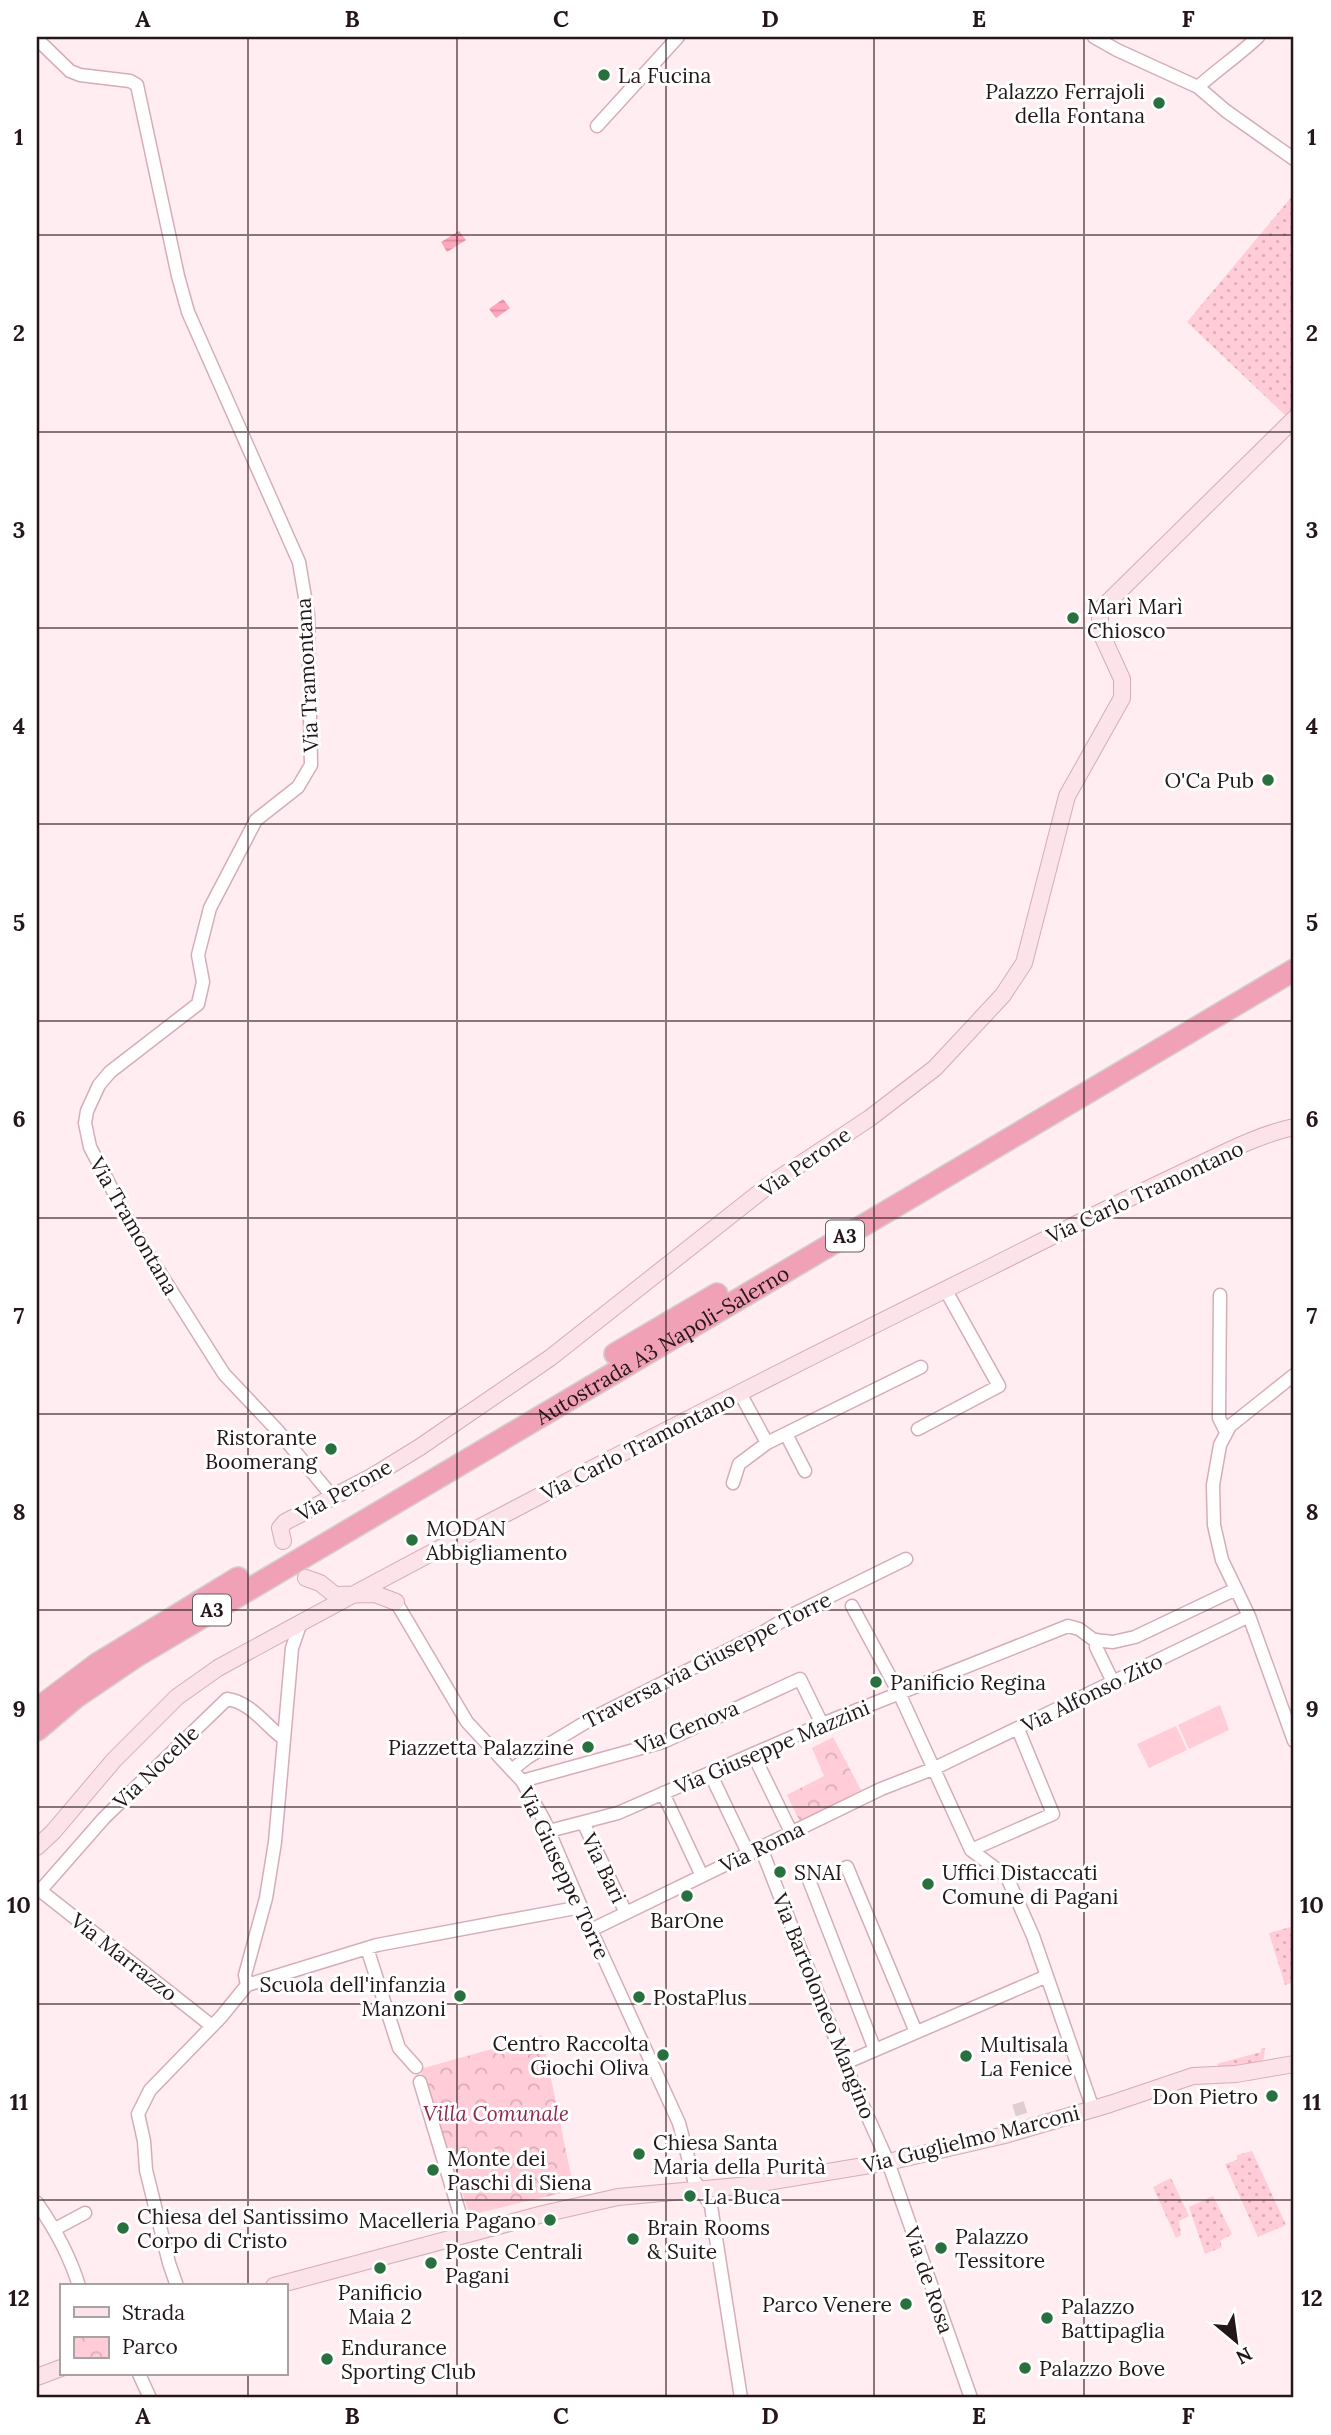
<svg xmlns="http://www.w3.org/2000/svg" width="1331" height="2435" viewBox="0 0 1331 2435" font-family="Lora,serif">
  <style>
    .grass { fill: url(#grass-dots) }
    .park { fill: url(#park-crowns) }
    .pitch { fill: #ffccd8 }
    .water { fill: url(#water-rules) }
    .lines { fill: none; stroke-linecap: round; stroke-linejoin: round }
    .street-tunnel { stroke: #decdd1; stroke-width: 12; stroke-dasharray: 12 6; stroke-linecap: butt }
    .street-casing { stroke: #d5adb7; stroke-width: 15 }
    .secondary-casing { stroke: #d5adb7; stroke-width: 18 }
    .highway-casing { stroke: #d3d0d1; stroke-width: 24 }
    .street { stroke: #fff; stroke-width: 12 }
    .secondary { stroke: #fbe3e9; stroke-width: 16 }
    .highway { stroke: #f1a1b6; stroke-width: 21 }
    .grid { fill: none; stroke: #241619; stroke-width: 2; stroke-opacity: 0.55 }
    .poi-dot { fill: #28703d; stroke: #fff; stroke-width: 2.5 }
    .labels { text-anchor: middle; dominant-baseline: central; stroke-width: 6; stroke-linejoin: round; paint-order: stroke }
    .shield { fill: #fff; stroke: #665c5e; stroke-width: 2 }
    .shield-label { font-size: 19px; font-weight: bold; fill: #241619 }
    .poi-label { font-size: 21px; fill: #241619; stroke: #fff; text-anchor: start }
    .street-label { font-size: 21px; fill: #241619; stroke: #fff }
    .park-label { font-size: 21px; font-style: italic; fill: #8f294e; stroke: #fff }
    .neatline { fill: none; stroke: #241619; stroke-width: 2.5 }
    .grid-label { font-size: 23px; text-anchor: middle; font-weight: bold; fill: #241619 }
  </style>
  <defs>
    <pattern id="grass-dots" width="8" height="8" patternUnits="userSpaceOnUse" patternTransform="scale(1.75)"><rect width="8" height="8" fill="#ffccd8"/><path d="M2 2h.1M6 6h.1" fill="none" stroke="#daaeb9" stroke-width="1.8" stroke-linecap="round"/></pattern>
    <pattern id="park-crowns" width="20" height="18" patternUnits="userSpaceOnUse" patternTransform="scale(1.75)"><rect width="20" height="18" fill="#ffccd8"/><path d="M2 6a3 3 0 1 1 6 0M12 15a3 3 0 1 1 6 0" fill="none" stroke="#daaeb9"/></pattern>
    <pattern id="water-rules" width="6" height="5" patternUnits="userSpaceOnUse" patternTransform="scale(1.75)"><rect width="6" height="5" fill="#ffa5bc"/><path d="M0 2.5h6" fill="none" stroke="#da8da1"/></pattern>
  </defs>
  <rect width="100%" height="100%" fill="#ffedf1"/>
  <path class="grass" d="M1294 194V410L1287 417 1187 322Z
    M1294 1926V1982L1285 1985 1269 1933Z
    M1265 2048 1264 2058 1258 2065 1220 2067 1217 2064 1261 2052V2049Z
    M1252 2151 1286 2225 1258 2237 1225 2164 1237 2160V2155Z
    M1171 2178 1189 2216 1179 2221 1181 2235 1176 2238 1153 2187Z
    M1213 2196 1232 2234 1220 2241 1222 2247 1205 2254 1189 2207Z"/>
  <path class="park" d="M833 1737 861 1790 800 1822 787 1795 824 1776 812 1748Z
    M542 2035 574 2190 470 2215 461 2189 456 2190 420 2069Z"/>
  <path class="pitch" d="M1220 1705 1229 1730 1189 1749 1178 1725Z
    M1176 1726 1187 1750 1149 1768 1137 1744Z"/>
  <path class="water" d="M459 231 466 240 447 252 441 242Z
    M503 299 510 308 496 318 489 309Z"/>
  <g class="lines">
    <path class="street-tunnel" d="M1018 2103 1026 2129"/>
    <defs>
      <path id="street" d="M1094 37 1117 50 1198 87 1226 111 1294 159
        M37 39 70 71 80 75 130 81 137 85 178 276 188 312 299 562 308 615 311 765 298 787 256 820 210 908 198 955 203 982 198 1004 110 1072 99 1085 87 1111 85 1123 90 1147 136 1235 224 1374 278 1431 332 1496
        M1198 87C1218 69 1239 55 1258 37
        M597 126 678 37
        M1220 1295 1219 1418 1226 1432
        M1294 1375 1230 1426 1220 1445 1213 1485 1214 1525 1222 1560 1249 1616 1294 1741
        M740 1393 767 1443
        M918 1429 999 1386 945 1289
        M786 1434 805 1471
        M733 1483 739 1464 767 1443 921 1367
        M396 1602 467 1722 522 1781 544 1820 591 1930 679 2123 694 2180 711 2206 741 2398
        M852 1606 900 1695 971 1850 1007 1877 1033 1936 1093 2109
        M1097 1640 1096 1647 1113 1682
        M753 1754 792 1834
        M513 1769 528 1757 591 1719 762 1633 790 1616 906 1559
        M710 1773 749 1855
        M522 1781 663 1742 800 1679 822 1724
        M663 1793 702 1876
        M583 1822 626 1913
        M549 1831 618 1813 822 1724 1068 1626 1079 1629 1094 1640 1113 1642 1135 1637 1236 1589
        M761 1848 854 2086 888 2162 971 2398
        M971 1850 1053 1814 1018 1729
        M847 1867 916 2032
        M809 1880 875 2050
        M37 1888 212 2026
        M40 1891 104 1818 227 1699C251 1702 266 1726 284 1739
        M591 1930 881 1789 935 1768 1249 1616
        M367 1948 399 2048 416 2067
        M247 1985 245 1975 266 1898 275 1842 292 1648 301 1622
        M247 1985 377 1945 581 1907
        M845 2063 1047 1976
        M420 2082 466 2234
        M37 2203C55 2229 70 2256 79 2286
        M55 2229 85 2213
        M177 2286 169 2263 146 2170 144 2141 138 2114 150 2090 221 2017 247 1985
        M139 2374 150 2398"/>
      <path id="secondary" d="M283 1541 280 1528 285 1522 373 1476 420 1447 550 1358 769 1185 870 1118 935 1068 1003 995 1024 963 1067 796 1122 698V679L1100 631V610L1294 419
        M306 1578 320 1583 335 1595 375 1594 396 1602
        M37 1847 53 1832 114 1760 177 1697 218 1668C471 1529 728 1397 987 1269 1054 1235 1120 1202 1188 1170 1222 1154 1257 1135 1294 1127
        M274 2286 543 2214 618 2197 749 2185 888 2162 1005 2135 1110 2104 1193 2076 1236 2074 1294 2064
        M37 2377 61 2368"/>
      <g id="highway">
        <path d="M615 1354 717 1294"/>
        <path d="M37 1709 97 1664 238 1578"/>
        <path id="s1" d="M37 1730 76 1697 135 1657 1294 970"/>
      </g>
    </defs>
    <use href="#street" class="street-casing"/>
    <use href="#secondary" class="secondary-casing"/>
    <use href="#highway" class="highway-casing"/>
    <use href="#street" class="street"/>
    <use href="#secondary" class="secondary"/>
    <use href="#highway" class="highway"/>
  </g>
  <path class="grid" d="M248 37V2286M457 37V2398M666 37V2398M874 37V2398M1084 37V2398M37 235H1294M37 432H1294M37 628H1294M37 824H1294M37 1021H1294M37 1218H1294M37 1414H1294M37 1610H1294M37 1807H1294M37 2004H1294M37 2200H1294M248 2374V2398"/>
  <g class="poi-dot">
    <circle cx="604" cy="75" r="7"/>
    <circle cx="1159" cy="103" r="7"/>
    <circle cx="1073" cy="618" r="7"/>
    <circle cx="1268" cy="780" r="7"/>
    <circle cx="331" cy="1449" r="7"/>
    <circle cx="412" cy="1540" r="7"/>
    <circle cx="876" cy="1682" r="7"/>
    <circle cx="588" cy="1747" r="7"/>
    <circle cx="780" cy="1872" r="7"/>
    <circle cx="928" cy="1884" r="7"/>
    <circle cx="687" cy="1896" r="7"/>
    <circle cx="460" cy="1996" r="7"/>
    <circle cx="639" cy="1997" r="7"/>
    <circle cx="663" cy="2055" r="7"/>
    <circle cx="966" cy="2056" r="7"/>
    <circle cx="1272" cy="2096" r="7"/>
    <circle cx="639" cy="2154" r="7"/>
    <circle cx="433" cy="2170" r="7"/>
    <circle cx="690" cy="2196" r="7"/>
    <circle cx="550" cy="2220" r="7"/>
    <circle cx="123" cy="2228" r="7"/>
    <circle cx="633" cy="2239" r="7"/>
    <circle cx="941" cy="2248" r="7"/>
    <circle cx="431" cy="2263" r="7"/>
    <circle cx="380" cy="2268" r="7"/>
    <circle cx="906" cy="2304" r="7"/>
    <circle cx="1047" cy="2318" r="7"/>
    <circle cx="327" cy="2359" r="7"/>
    <circle cx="1025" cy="2368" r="7"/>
  </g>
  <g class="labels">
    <g class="shield">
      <rect x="826" y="1220.5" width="38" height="31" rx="5"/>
      <rect x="193" y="1594.5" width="38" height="31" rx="5"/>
    </g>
    <g class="shield-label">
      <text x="845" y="1236">A3</text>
      <text x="212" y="1610">A3</text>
    </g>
    <g class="poi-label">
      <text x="618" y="75">La Fucina</text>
      <text x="1145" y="91" text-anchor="end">Palazzo Ferrajoli<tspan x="1145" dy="24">della Fontana</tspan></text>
      <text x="1087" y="606">Marì Marì<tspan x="1087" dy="24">Chiosco</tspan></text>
      <text x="1254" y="780" text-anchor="end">O'Ca Pub</text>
      <text x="317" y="1437" text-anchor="end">Ristorante<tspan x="317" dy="24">Boomerang</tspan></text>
      <text x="426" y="1528">MODAN<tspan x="426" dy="24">Abbigliamento</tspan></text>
      <text x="890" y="1682">Panificio Regina</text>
      <text x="574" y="1747" text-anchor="end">Piazzetta Palazzine</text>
      <text x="794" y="1872">SNAI</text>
      <text x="942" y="1872">Uffici Distaccati<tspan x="942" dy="24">Comune di Pagani</tspan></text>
      <text x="687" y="1920" text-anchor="middle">BarOne</text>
      <text x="446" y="1984" text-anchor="end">Scuola dell'infanzia<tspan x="446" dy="24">Manzoni</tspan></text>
      <text x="653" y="1997">PostaPlus</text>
      <text x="649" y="2043" text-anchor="end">Centro Raccolta<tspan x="649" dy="24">Giochi Oliva</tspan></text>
      <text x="980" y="2044">Multisala<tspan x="980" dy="24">La Fenice</tspan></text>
      <text x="1258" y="2096" text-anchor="end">Don Pietro</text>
      <text x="653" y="2142">Chiesa Santa<tspan x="653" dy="24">Maria della Purità</tspan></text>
      <text x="447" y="2158">Monte dei<tspan x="447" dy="24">Paschi di Siena</tspan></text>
      <text x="704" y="2196">La Buca</text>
      <text x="137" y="2216">Chiesa del Santissimo<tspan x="137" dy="24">Corpo di Cristo</tspan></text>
      <text x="536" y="2220" text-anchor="end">Macelleria Pagano</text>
      <text x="647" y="2227">Brain Rooms<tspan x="647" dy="24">&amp; Suite</tspan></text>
      <text x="955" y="2236">Palazzo<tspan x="955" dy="24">Tessitore</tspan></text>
      <text x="445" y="2251">Poste Centrali<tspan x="445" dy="24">Pagani</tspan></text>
      <text x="380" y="2292" text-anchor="middle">Panificio<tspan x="380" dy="24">Maia 2</tspan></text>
      <text x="892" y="2304" text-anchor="end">Parco Venere</text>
      <text x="1061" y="2306">Palazzo<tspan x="1061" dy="24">Battipaglia</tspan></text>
      <text x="341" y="2347">Endurance<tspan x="341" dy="24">Sporting Club</tspan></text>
      <text x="1039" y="2368">Palazzo Bove</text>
    </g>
    <g class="street-label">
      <text transform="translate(307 675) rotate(-93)">Via Tramontana</text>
      <text transform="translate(805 1162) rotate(-35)">Via Perone</text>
      <text transform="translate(1145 1192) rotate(-25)">Via Carlo Tramontano</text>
      <text transform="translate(134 1226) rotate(60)">Via Tramontana</text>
      <text stroke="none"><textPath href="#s1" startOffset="735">Autostrada A3 Napoli-Salerno</textPath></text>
      <text transform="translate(638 1446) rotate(-27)">Via Carlo Tramontano</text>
      <text transform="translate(344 1490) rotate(-29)">Via Perone</text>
      <text transform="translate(707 1660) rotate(-27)">Traversa via Giuseppe Torre</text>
      <text transform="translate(1092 1693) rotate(-26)">Via Alfonso Zito</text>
      <text transform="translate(687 1727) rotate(-22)">Via Genova</text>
      <text transform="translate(772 1747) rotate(-23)">Via Giuseppe Mazzini</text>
      <text transform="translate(156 1767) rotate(-44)">Via Nocelle</text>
      <text transform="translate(762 1847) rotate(-26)">Via Roma</text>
      <text transform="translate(604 1868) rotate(64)">Via Bari</text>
      <text transform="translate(564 1873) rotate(65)">Via Giuseppe Torre</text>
      <text transform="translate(124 1957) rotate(38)">Via Marrazzo</text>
      <text transform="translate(824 2006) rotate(68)">Via Bartolomeo Mangino</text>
      <text transform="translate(971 2139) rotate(-14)">Via Guglielmo Marconi</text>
      <text transform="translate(929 2280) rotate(71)">Via de Rosa</text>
    </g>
    <g class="park-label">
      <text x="496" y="2113">Villa Comunale</text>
    </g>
  </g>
  <rect width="1331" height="2435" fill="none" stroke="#ffffff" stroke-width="77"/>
  <rect x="60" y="2284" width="228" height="91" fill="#ffffff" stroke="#a7a2a3" stroke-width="2"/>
  <rect x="74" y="2307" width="35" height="10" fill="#fbe3e9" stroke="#a7a2a3" stroke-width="2"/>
  <text x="122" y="2320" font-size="21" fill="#241619">Strada</text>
  <rect x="74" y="2337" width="35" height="21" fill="url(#park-crowns)" stroke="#a7a2a3" stroke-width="2"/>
  <text x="122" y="2354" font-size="21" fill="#241619">Parco</text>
  <g transform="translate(1236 2341) rotate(151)" stroke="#ffffff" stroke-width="5" paint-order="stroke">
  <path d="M0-5L12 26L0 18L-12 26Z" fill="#241619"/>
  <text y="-10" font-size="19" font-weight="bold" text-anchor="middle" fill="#241619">N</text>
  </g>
  <rect x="38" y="38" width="1254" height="2358" class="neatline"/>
  <g class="grid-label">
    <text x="143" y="27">A</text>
    <text x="352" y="27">B</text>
    <text x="561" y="27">C</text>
    <text x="770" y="27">D</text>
    <text x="979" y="27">E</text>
    <text x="1188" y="27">F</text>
    <text x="19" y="145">1</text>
    <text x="1312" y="145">1</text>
    <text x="19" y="341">2</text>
    <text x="1312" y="341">2</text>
    <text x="19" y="538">3</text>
    <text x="1312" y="538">3</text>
    <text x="19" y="734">4</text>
    <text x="1312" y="734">4</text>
    <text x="19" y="931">5</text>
    <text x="1312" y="931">5</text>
    <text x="19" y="1127">6</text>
    <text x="1312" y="1127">6</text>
    <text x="19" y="1324">7</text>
    <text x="1312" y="1324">7</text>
    <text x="19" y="1520">8</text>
    <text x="1312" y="1520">8</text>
    <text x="19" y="1717">9</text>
    <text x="1312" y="1717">9</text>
    <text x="19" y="1913">10</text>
    <text x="1312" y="1913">10</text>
    <text x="19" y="2110">11</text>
    <text x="1312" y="2110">11</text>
    <text x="19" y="2306">12</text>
    <text x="1312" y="2306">12</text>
    <text x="143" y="2424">A</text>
    <text x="352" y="2424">B</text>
    <text x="561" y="2424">C</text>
    <text x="770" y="2424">D</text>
    <text x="979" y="2424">E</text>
    <text x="1188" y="2424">F</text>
  </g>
</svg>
